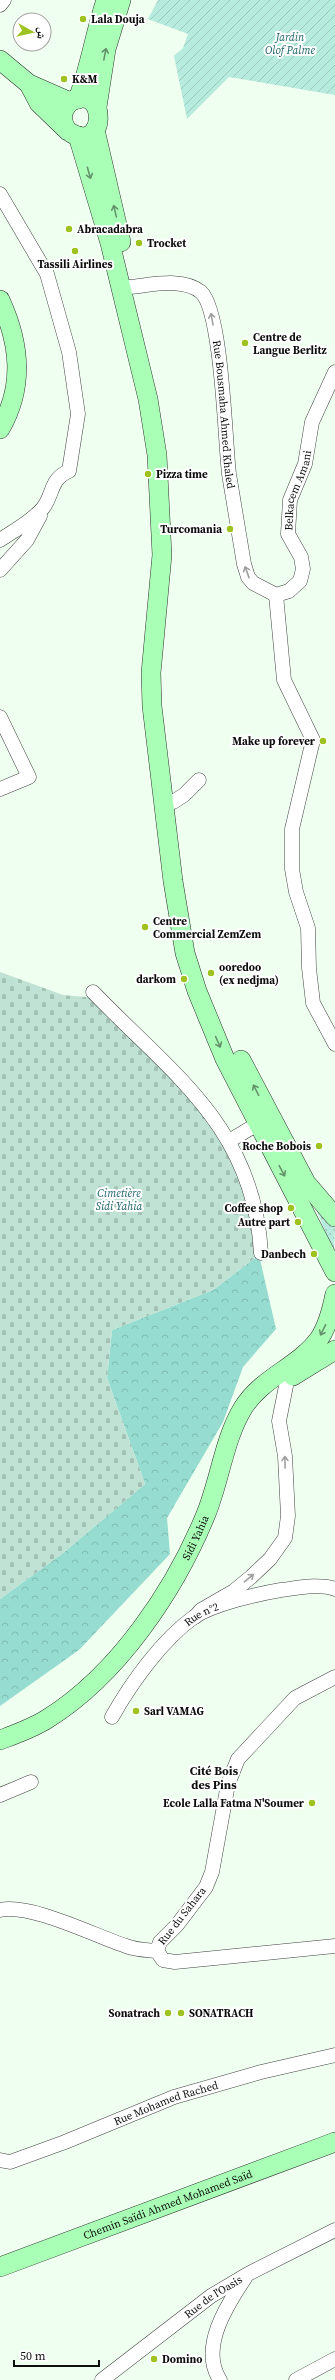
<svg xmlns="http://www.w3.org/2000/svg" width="335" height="2380" viewBox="0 0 335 2380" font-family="'Source Serif 4','Noto Naskh Arabic',serif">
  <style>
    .grass { fill: url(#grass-dots) }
    .forest { fill: url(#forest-crowns) }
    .cemetery { fill: url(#cemetery-stones) }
    .garden { fill: url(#garden-furrows) }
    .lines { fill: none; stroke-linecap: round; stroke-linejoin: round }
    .street-casing { stroke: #414141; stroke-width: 15 }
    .secondary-casing { stroke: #303030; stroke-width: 20 }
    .street { stroke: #fff; stroke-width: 14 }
    .secondary { stroke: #aaffb7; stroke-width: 19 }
    .oneway { stroke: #64936b }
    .oneway2 { stroke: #9f9f9f }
    .poi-dot { fill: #9ec321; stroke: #fff; stroke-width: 1.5 }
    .labels { text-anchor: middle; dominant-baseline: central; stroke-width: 4; stroke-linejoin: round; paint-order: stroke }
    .poi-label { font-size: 11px; font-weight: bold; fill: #0e0e0e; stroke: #fff; text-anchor: start }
    .park-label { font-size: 11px; font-style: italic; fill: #1c6368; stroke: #fff }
    .street-label { font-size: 11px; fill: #0e0e0e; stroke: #fff }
    .neighbourhood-label { font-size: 12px; font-weight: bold; fill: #0e0e0e; stroke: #fff }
  </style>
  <defs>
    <pattern id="grass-dots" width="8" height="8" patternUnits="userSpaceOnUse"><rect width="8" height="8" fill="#b7ebde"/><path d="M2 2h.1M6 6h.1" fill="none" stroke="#9cc8bd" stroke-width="1.8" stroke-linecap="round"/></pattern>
    <pattern id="forest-crowns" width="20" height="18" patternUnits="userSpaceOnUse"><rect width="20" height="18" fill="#96dcd0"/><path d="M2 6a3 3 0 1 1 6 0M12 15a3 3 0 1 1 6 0" fill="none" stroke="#80bcb1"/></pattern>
    <pattern id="cemetery-stones" width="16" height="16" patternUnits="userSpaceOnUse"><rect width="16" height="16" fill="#bfe2d4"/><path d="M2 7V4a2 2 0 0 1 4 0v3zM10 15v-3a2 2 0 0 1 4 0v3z" fill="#a3c1b5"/></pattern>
    <pattern id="garden-furrows" width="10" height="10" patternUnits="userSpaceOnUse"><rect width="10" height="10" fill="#b7ebde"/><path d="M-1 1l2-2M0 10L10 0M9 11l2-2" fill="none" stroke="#9cc8bd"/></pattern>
  </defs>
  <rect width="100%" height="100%" fill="#effff0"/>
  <path class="grass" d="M317 1211 335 1224 334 1253Z"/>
  <path class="forest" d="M259 1255 276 1329 243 1367 223 1422 167 1518 170 1554 79 1650 0 1706V1599L63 1553 145 1484 107 1378 112 1330 213 1290Z"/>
  <path class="cemetery" d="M0 972 63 995 97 998 179 1082 236 1161 259 1255 213 1290 112 1330 107 1378 145 1484 63 1553 0 1599Z"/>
  <path class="garden" d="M158 0H335V95L229 77 187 119 174 56 183 48 188 34 148 19Z"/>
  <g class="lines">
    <defs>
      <g id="street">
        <path d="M0 5 4 0"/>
        <path d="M0 194 47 274 69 352 78 414 69 471C49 480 54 494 43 508 31 522 15 530 0 540"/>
        <path id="s1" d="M130 287C152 285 183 277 201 292 222 311 225 441 229 474 234 504 239 534 244 564L248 577 253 583 276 595 289 591 300 581 303 569 301 557 288 534 290 500 305 464 312 422 335 372"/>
        <path d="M0 570 27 540 40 516"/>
        <path d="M276 595 284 680 313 740 292 829V869L296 892 308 928 309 968 313 1003 335 1044"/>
        <path d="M0 717 29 777 0 789"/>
        <path d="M173 802 184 795 199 780"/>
        <path d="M93 992C172 1074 254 1127 261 1253"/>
        <path d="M229 1141 266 1119"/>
        <path d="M195 1617 201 1610 234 1591 251 1577 270 1559 285 1538 288 1516 285 1456 279 1421 287 1381"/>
        <path d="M335 1677 295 1698 238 1759 228 1784 212 1872 206 1887 177 1925 160 1942 157 1951 163 1960 175 1962 335 1946"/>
        <path id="s2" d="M112 1717C131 1683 162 1640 194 1617 214 1604 257 1594 281 1590 297 1588 320 1583 335 1589"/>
        <path d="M0 1795 31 1782"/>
        <path d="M0 1910C31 1903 95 1936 126 1946 136 1950 147 1950 157 1951"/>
        <path id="s3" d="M0 2160 10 2162 65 2142 174 2097 261 2072 335 2055"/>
        <path id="s4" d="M102 2380 211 2296 248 2274 335 2230"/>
        <path d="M220 2380C199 2348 227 2305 245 2278"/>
        <path d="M296 2380 335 2359"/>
      </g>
      <g id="secondary">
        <path d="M0 60 29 84 70 102"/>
        <path d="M29 84 39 103 68 131C107 158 109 80 70 102 61 111 60 121 68 131"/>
        <path d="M78 99C90 67 95 33 106 0"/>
        <path d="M97 107 106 49 121 0"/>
        <path d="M95 130 121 242"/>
        <path d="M78 136 110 243 148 399 157 455 162 555 151 673 152 706 173 881 185 953 197 991 225 1059 335 1272"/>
        <path d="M0 300C20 343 25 386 0 429"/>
        <path d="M241 1060 306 1183 335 1217"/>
        <path d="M293 1376 335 1350"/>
        <path id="s5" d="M0 1740C16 1734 33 1728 47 1719 118 1675 175 1590 206 1514 220 1480 224 1439 243 1408 262 1377 299 1367 319 1339 328 1326 332 1309 335 1294"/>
        <path id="s6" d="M0 2267 335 2142"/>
      </g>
    </defs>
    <use href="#street" class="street-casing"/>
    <use href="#secondary" class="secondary-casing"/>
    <use href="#street" class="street"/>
    <use href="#secondary" class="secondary"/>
  </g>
  <defs><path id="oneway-shaft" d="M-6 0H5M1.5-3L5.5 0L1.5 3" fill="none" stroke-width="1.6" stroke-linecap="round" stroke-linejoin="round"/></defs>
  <g class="oneway">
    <use href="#oneway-shaft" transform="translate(105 54) rotate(-79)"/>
    <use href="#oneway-shaft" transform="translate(89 173) rotate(74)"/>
    <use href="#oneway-shaft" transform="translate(115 211) rotate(-103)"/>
    <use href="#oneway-shaft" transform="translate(218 1042) rotate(66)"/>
    <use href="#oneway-shaft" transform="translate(256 1090) rotate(-117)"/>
    <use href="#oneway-shaft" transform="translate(282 1171) rotate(62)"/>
    <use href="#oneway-shaft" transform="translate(323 1330) rotate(116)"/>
  </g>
  <g class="oneway2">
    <use href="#oneway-shaft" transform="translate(212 319) rotate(-100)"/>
    <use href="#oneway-shaft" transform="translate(247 572) rotate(-110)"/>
    <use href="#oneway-shaft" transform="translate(285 1462) rotate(-91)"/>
    <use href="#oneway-shaft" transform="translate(249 1578) rotate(-40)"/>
  </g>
  <g class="poi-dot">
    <circle cx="83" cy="19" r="4"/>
    <circle cx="64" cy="79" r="4"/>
    <circle cx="69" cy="229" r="4"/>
    <circle cx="139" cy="243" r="4"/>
    <circle cx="75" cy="251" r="4"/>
    <circle cx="245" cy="343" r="4"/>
    <circle cx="148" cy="474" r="4"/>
    <circle cx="230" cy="529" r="4"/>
    <circle cx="323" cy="741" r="4"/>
    <circle cx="145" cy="927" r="4"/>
    <circle cx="211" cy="973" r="4"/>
    <circle cx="184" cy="979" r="4"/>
    <circle cx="319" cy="1146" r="4"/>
    <circle cx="291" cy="1208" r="4"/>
    <circle cx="298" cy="1222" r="4"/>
    <circle cx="314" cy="1254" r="4"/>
    <circle cx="136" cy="1711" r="4"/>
    <circle cx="312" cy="1803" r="4"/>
    <circle cx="168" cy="2013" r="4"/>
    <circle cx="181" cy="2013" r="4"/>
    <circle cx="154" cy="2359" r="4"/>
  </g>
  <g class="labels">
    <g class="poi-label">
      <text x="91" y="19">Lala Douja</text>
      <text x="72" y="79">K&amp;M</text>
      <text x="77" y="229">Abracadabra</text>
      <text x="147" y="243">Trocket</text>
      <text x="75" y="264" text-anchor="middle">Tassili Airlines</text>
      <text x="253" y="337">Centre de<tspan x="253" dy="13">Langue Berlitz</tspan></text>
      <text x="156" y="474">Pizza time</text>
      <text x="222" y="529" text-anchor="end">Turcomania</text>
      <text x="315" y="741" text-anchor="end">Make up forever</text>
      <text x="153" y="921">Centre<tspan x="153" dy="13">Commercial ZemZem</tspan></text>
      <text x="219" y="967">ooredoo<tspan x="219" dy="13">(ex nedjma)</tspan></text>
      <text x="176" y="979" text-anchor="end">darkom</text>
      <text x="311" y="1146" text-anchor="end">Roche Bobois</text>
      <text x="283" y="1208" text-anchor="end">Coffee shop</text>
      <text x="290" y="1222" text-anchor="end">Autre part</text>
      <text x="306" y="1254" text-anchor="end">Danbech</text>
      <text x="144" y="1711">Sarl VAMAG</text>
      <text x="304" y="1803" text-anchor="end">Ecole Lalla Fatma N'Soumer</text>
      <text x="160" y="2013" text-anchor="end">Sonatrach</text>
      <text x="189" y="2013">SONATRACH</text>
      <text x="162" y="2359">Domino</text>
    </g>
    <g class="park-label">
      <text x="290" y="37">Jardin<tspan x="290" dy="13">Olof Palme</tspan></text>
      <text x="119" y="1193">Cimetière<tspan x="119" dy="13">Sidi Yahia</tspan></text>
    </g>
    <g class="street-label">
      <text stroke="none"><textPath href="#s1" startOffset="199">Rue Bousmaha Ahmed Khaled</textPath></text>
      <text stroke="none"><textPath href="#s1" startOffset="522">Belkacem Amani</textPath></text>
      <text stroke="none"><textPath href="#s5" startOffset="289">Sidi Yahia</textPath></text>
      <text stroke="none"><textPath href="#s2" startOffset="138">Rue n°2</textPath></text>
      <text transform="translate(182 1916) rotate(-52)">Rue du Sahara</text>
      <text stroke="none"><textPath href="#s3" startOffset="177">Rue Mohamed Rached</textPath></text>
      <text stroke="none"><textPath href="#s6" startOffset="179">Chemin Saïdi Ahmed Mohamed Saïd</textPath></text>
      <text stroke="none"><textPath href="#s4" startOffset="139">Rue de l'Oasis</textPath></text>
    </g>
    <g class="neighbourhood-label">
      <text x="214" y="1771">Cité Bois<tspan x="214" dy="14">des Pins</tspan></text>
    </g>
  </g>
  <g transform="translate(32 32) rotate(98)"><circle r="19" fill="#ffffff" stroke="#9f9f9f"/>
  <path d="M0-3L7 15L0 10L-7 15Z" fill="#9ec321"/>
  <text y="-6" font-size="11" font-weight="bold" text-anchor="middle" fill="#0e0e0e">ش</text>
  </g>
  <path d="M14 2360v6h85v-6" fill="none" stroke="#0e0e0e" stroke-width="2"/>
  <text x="20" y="2360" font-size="12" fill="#0e0e0e" stroke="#ffffff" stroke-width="3" paint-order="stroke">50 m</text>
</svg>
